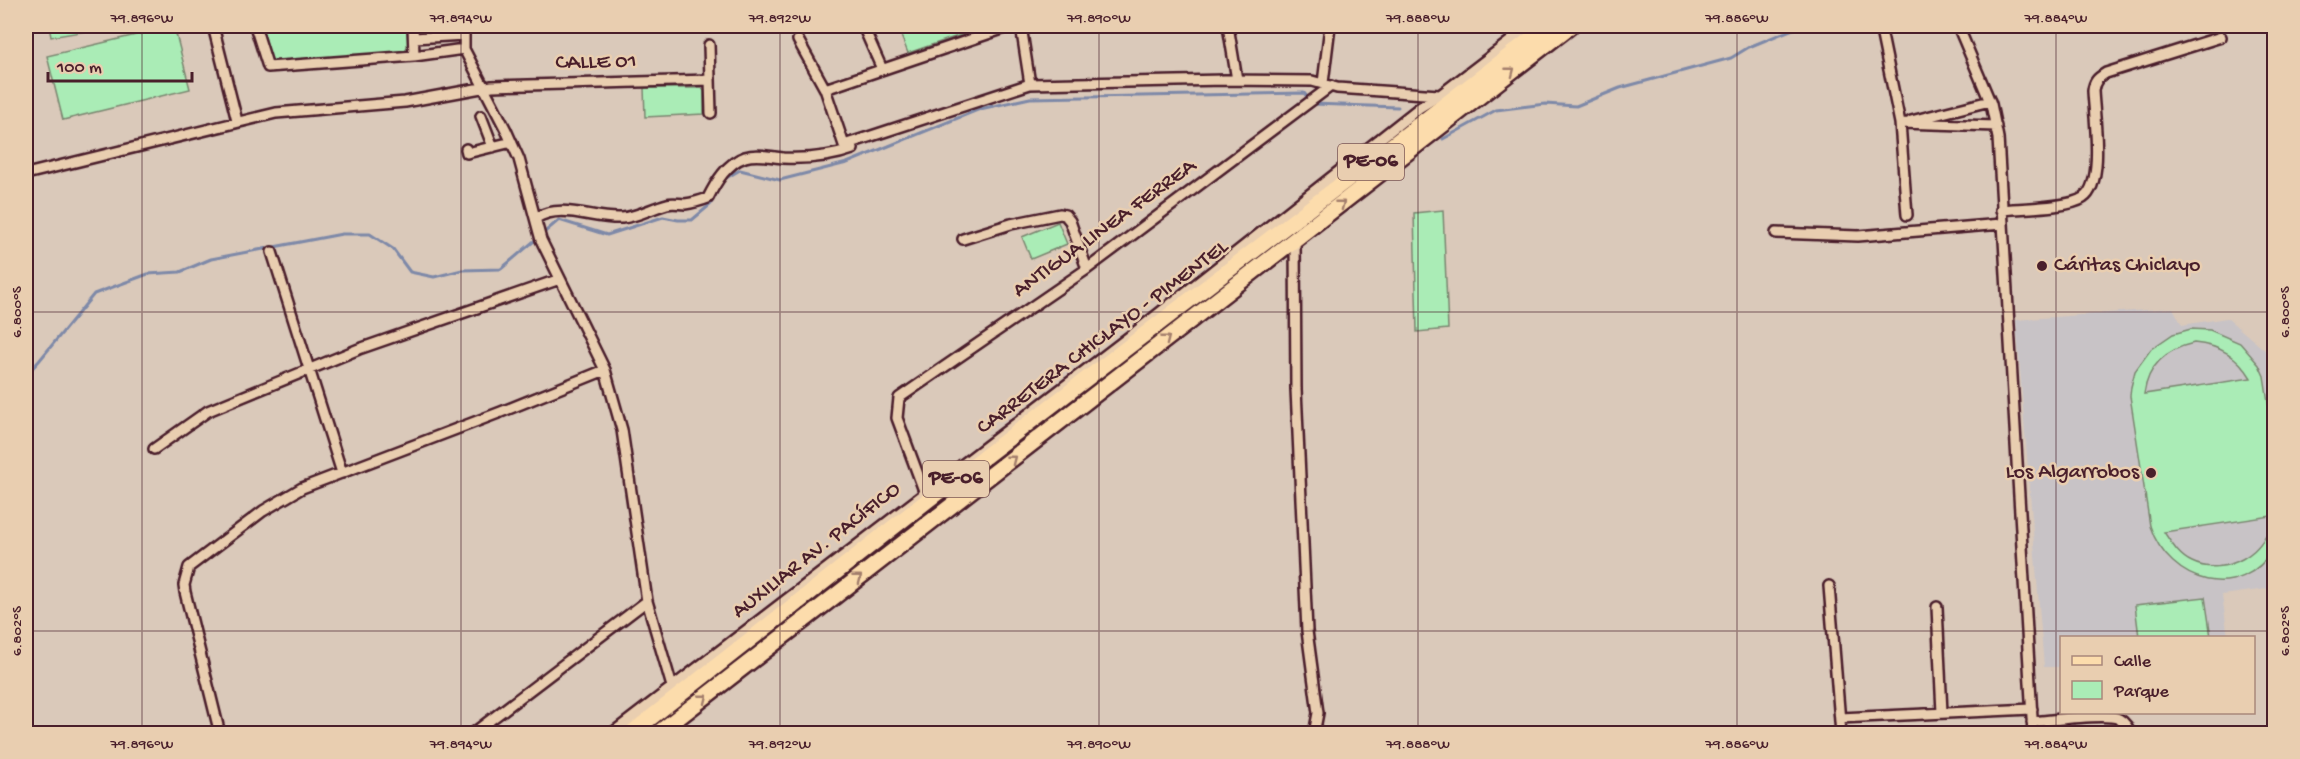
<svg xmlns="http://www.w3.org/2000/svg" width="2300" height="759" viewBox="0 0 2300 759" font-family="'Gochi Hand',sans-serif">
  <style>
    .built { fill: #c8c3c6 }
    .green { fill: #aaecb6; stroke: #7a8670; stroke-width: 1.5; fill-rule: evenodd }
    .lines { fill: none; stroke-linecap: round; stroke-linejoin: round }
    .stream { stroke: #7e89a8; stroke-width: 3 }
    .street-casing { stroke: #4a1f2b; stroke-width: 14 }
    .primary-casing { stroke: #4a1f2b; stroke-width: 20 }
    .street { stroke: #e9ceb0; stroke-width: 9 }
    .primary { stroke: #fcdcac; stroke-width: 15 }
    .oneway { stroke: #a37e6c }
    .ticks { fill: none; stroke: #4a1f2b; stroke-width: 1.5; stroke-opacity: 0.45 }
    .poi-dot { fill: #4a1f2b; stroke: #e9ceb0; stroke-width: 2 }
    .labels { text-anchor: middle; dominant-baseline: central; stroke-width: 5; stroke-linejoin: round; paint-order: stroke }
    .shield { fill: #e9ceb0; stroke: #7a5453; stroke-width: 1.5 }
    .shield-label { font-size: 21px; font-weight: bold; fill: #4a1f2b }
    .street-label { font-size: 22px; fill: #4a1f2b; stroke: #e9ceb0 }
    .poi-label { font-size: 22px; fill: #4a1f2b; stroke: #e9ceb0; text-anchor: start }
    .neatline { fill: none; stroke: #4a1f2b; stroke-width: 2 }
    .ticks-label { font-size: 15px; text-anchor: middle; fill: #4a1f2b }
  </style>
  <rect width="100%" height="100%" fill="#dac9ba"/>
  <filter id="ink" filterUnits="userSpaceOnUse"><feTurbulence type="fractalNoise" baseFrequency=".0167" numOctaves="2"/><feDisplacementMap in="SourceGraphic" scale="12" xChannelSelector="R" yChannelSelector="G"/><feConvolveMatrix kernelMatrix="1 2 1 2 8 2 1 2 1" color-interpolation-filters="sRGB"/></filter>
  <g filter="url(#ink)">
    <path class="built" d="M2173 308 2182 325 2227 318 2274 358V588L2222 595 2228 637 2062 638 2061 667H2044L2016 320Z"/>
    <path class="green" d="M49 26H116L51 37Z
      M174 26 190 89 63 120 47 56Z
      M262 26H407L408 46 404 51 272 63Z
      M897 26H987L908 53Z
      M644 88H702L704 91V114L645 117Z
      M1443 210 1448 329 1417 332 1414 213Z
      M1058 222 1067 244 1031 259 1022 237Z
      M2191 329 2210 330 2240 343 2259 365 2264 376 2274 440V548C2241 604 2169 584 2150 526L2130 396 2131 387 2135 371 2151 349 2173 334ZM2194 343C2220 345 2238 356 2251 378L2144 394C2148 365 2167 349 2194 343ZM2271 516C2270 552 2224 578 2192 562 2179 556 2172 544 2164 532Z
      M2205 597 2211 637H2139L2135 605Z"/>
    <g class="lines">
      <path class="stream" d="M1313 104 1398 107
        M1443 139 1496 110 1545 104 1576 106 1620 88 1731 58 1749 47 1793 29 1810 26
        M721 181 740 170 780 180 847 163 980 109 1030 98 1304 93 1309 99
        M26 375 39 361 94 294 148 274 180 272 211 259 342 234H370L393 249 410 272 434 277 462 270 501 269 559 220 607 235 663 217 678 220H692L711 204 714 195"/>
      <defs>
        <path id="street" d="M213 26 237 121
          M255 26 268 67 414 56 464 49
          M413 26 414 56
          M464 26V49L506 130 519 159 541 240 605 370 622 430 647 601 673 690
          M863 26 882 69
          M1021 26 1030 84
          M1228 26 1237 80
          M1880 26 1900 123 1907 215
          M1958 26 1991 104 1998 138 2033 734
          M414 38 464 35
          M798 40 825 89 844 145 1030 84 1225 80 1312 81 1337 88 1439 95
          M709 45 711 113
          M1323 83 1330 26
          M825 89 1011 26
          M481 116 493 147
          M1911 121 1990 101
          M1900 123 1996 126
          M466 149 467 153 512 142
          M26 174 276 113 405 102 492 86 710 80
          M2001 210C2020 208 2069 208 2083 198 2105 184 2094 115 2093 91 2094 81 2098 78 2106 73L2221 37
          M536 218C562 202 594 220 622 218 637 217 652 208 667 204 673 202 679 204 685 204 693 203 700 201 708 198 716 182 727 163 745 157 757 153 771 157 783 158 806 159 831 157 853 149
          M1776 233 1858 236 2002 224
          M963 239 1011 224 1060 214 1065 215 1070 221 1087 269
          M1295 240 1296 389 1307 631 1318 713 1314 734
          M272 252 342 473
          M154 449 208 411 359 349 560 279
          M926 496 897 418 899 398 1087 269 1331 86
          M1829 586 1841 734
          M1937 607 1942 713
          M1840 718 2032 709
          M2032 722C2050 721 2105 712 2119 719 2125 722 2128 728 2131 734
          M220 734 185 592 184 585 189 567 263 511 302 488 501 412 605 370
          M472 734 647 601
          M611 734 1134 333 1419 108 1440 95 1530 26"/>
        <path id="primary" d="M630 734 928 500 1548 26
          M657 734 1570 26"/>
      </defs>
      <use href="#street" class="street-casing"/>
      <use href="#primary" class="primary-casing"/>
      <use href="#street" class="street"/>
      <use href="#primary" class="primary"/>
    </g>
    <defs><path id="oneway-chevron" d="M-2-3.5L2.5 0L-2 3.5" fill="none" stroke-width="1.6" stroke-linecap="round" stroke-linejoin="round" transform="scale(1.5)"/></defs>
    <g class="oneway">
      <use href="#oneway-chevron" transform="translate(1511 71) rotate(-38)"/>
      <use href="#oneway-chevron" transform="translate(1341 204) rotate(-38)"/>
      <use href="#oneway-chevron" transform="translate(1166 339) rotate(-38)"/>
      <use href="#oneway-chevron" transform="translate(1012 459) rotate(-38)"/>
      <use href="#oneway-chevron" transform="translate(858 578) rotate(-38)"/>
      <use href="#oneway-chevron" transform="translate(704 698) rotate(-38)"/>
    </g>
  </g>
  <path class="ticks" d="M142 26V734M461 26V734M780 26V734M1099 26V734M1418 26V734M1737 26V734M2056 26V734M26 312H2274M26 631H2274"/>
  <g class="poi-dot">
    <circle cx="2042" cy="266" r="6"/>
    <circle cx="2151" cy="473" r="6"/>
  </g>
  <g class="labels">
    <g class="shield">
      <rect x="1338" y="144" width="66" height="36" rx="4.5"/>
      <rect x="923" y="461" width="66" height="36" rx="4.5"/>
    </g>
    <g class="shield-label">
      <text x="1371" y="162">PE-06</text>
      <text x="956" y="479">PE-06</text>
    </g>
    <g class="street-label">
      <text transform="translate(596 63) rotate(-1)">CALLE 01</text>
      <text transform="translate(1105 229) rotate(-36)">ANTIGUA LINEA FERREA</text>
      <text transform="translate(1103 338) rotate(-37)">CARRETERA CHICLAYO - PIMENTEL</text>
      <text transform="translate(817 551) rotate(-38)">AUXILIAR AV. PACÍFICO</text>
    </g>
    <g class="poi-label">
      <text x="2054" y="266">Cáritas Chiclayo</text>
      <text x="2139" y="473" text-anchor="end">Los Algarrobos</text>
    </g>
  </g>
  <rect width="2300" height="759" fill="none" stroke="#e9ceb0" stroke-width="66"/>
  <rect x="2060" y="636" width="195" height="78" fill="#e9ceb0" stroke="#a9887b" stroke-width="1.5"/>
  <rect x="2072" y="656" width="30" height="9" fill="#fcdcac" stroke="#a9887b" stroke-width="1.5"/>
  <text x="2114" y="666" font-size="18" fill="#4a1f2b">Calle</text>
  <rect x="2072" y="681" width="30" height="18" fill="#aaecb6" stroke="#a9887b" stroke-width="1.5"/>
  <text x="2114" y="696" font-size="18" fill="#4a1f2b">Parque</text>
  <path d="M48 72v9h144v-9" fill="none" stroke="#4a1f2b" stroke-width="3"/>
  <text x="57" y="72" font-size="18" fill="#4a1f2b" stroke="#e9ceb0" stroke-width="4.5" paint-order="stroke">100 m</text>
  <rect x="33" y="33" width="2234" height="693" class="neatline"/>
  <g class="ticks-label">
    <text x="142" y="22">79.896°W</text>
    <text x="461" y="22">79.894°W</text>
    <text x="780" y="22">79.892°W</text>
    <text x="1099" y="22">79.890°W</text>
    <text x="1418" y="22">79.888°W</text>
    <text x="1737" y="22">79.886°W</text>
    <text x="2056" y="22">79.884°W</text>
    <text transform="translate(16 312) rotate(-90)" y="5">6.800°S</text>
    <text transform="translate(2284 312) rotate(-90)" y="5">6.800°S</text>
    <text transform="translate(16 631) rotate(-90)" y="5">6.802°S</text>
    <text transform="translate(2284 631) rotate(-90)" y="5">6.802°S</text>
    <text x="142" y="748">79.896°W</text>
    <text x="461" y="748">79.894°W</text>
    <text x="780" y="748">79.892°W</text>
    <text x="1099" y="748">79.890°W</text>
    <text x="1418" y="748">79.888°W</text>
    <text x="1737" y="748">79.886°W</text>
    <text x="2056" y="748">79.884°W</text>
  </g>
</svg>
